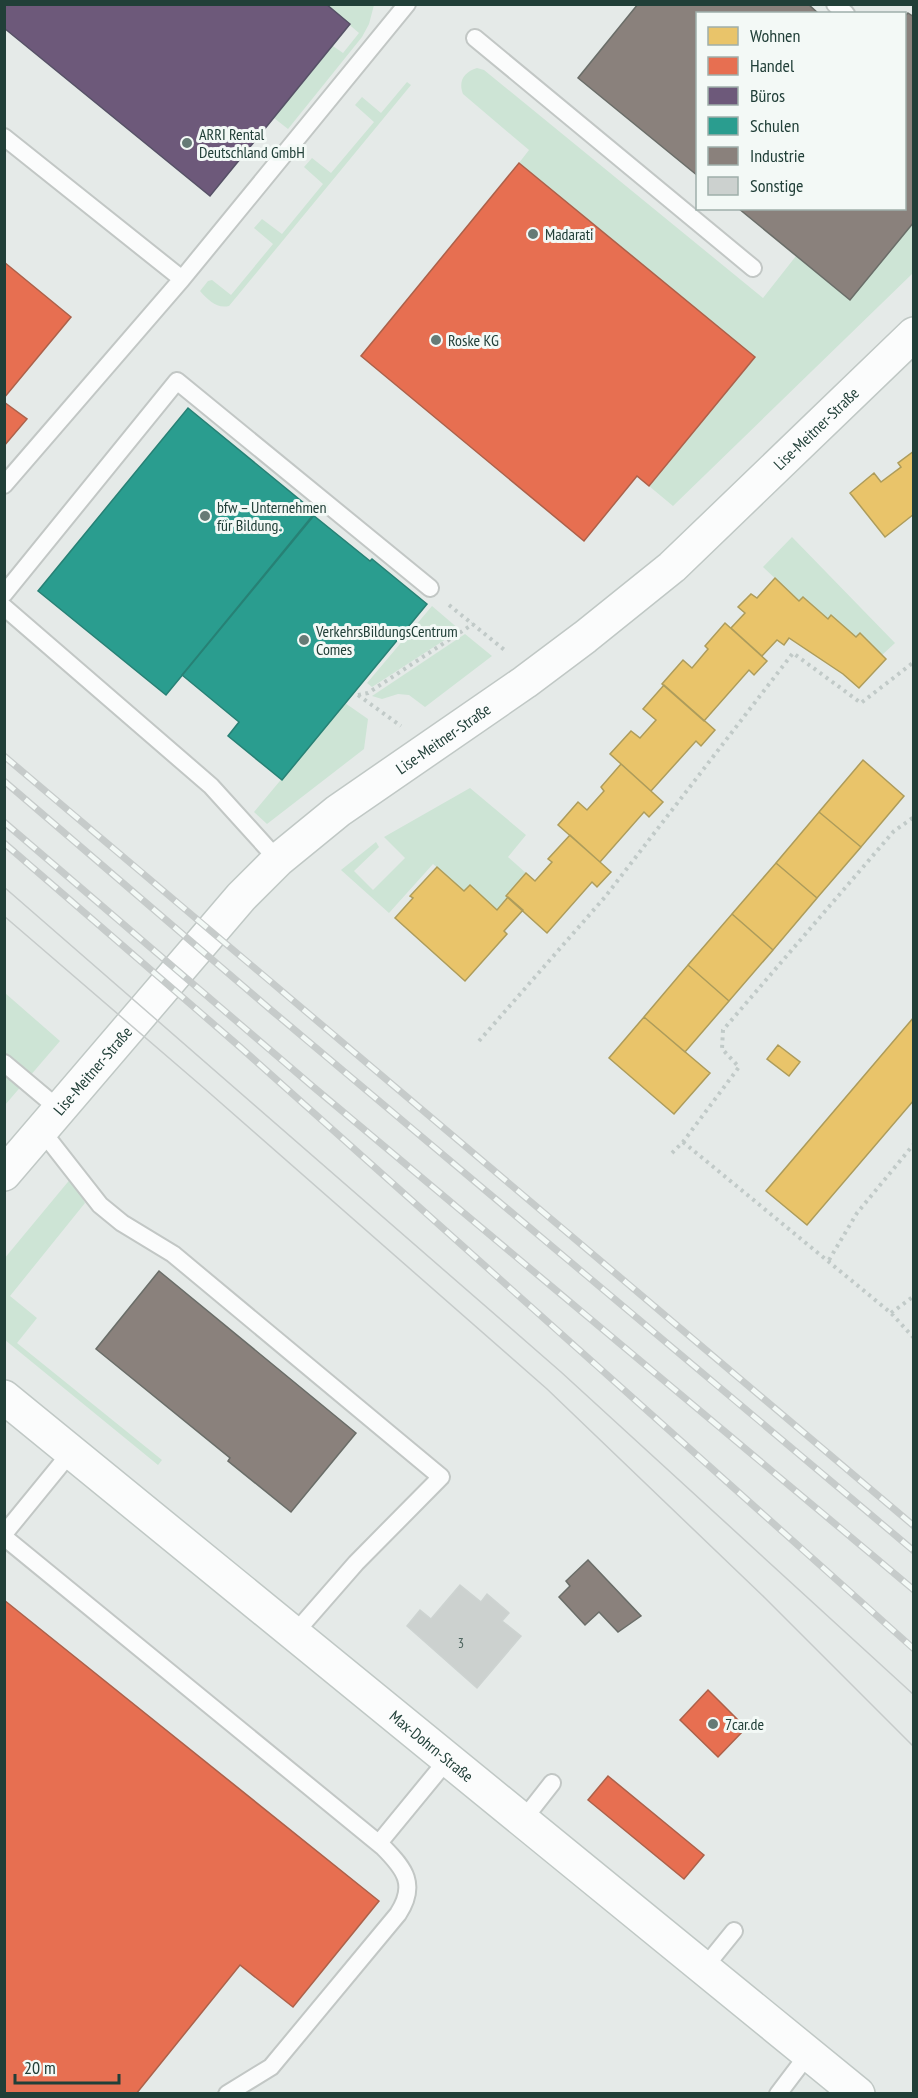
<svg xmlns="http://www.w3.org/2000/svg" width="918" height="2098" viewBox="0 0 918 2098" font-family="'PT Sans Narrow',sans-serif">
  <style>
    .green { fill: #cde4d5 }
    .homes { fill: #e9c46a; stroke: #ad9c5b; stroke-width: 1.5 }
    .shops { fill: #e76f51; stroke: #ac614a; stroke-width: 1.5 }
    .offices { fill: #6d597a; stroke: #565166; stroke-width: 1.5 }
    .schools { fill: #2a9d8f; stroke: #278175; stroke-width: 1.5 }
    .industry { fill: #8a817c; stroke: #6a6d68; stroke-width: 1.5 }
    .building { fill: #ccd1cf; stroke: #cdd3d1; stroke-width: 1.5 }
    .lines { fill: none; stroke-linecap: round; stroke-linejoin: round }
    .lane-casing { stroke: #c2c7c5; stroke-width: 20 }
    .secondary-casing { stroke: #c0c8c5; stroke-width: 36 }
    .path { stroke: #c1cac8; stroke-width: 4; stroke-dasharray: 3 4.5; stroke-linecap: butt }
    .lane { stroke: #fbfcfc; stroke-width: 16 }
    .secondary { stroke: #fbfcfc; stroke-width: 33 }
    .tram { stroke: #c6cbca; stroke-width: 1.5 }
    .rail-casing { stroke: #c6cbca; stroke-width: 7 }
    .rail { stroke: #f3f9f6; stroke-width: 4.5; stroke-dasharray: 14; stroke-linecap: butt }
    .poi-dot { fill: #667b76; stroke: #f3f9f6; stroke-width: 2 }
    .labels { text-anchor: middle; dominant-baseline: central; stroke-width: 6; stroke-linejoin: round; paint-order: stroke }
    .number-label { font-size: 14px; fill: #4c645e }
    .poi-label { font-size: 16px; fill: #213f38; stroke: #f3f9f6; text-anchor: start }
    .street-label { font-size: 16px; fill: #213f38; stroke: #f3f9f6 }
  </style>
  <rect width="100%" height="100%" fill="#e5eae8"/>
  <path class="green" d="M326 5H374L369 24 362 37 288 129 274 118 333 46 343 53 359 33Z
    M477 68 484 70 763 298 796 256 850 300 913 222V273L673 506 649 486 519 163 529 150 463 94C458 81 464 72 477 68Z
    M407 82 411 85 229 306C217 309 208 300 200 291L208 281 212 280 231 295 273 244 254 228 262 219 282 234 323 184 304 167 312 158 331 173 374 122 355 105 362 97 381 113Z
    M792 537 895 643 882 655 860 634 856 637 828 619 804 597 799 601 763 567Z
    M432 606 460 630 372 687 367 683Z
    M465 634 492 656 425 707 409 695 398 694 382 699 372 696Z
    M345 703 368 719 364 749 267 824 254 812Z
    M470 788 526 835 508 857 526 873 506 895 508 897 497 910 470 885 464 891 433 864 389 913 341 870 376 842 379 847 354 871 373 890 405 858 384 837Z
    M5 993 60 1041 5 1105Z
    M72 1177 85 1203 10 1296 37 1318 17 1343 162 1460 158 1465 5 1340 4 1259Z"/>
  <path class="homes" d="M914 451V514L885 537 850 493 874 473 881 482 901 467 898 463Z
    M775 578 799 601 803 597 828 619 831 615 856 637 860 633 886 659 859 688 843 674 789 638 784 645 777 640 762 656 731 628 745 613 738 607 751 594 757 598Z
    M725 623 767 661 754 675 749 670 704 721 662 684 683 660 692 668 708 649 705 646Z
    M664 685 715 730 701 746 696 741 651 791 610 754 631 731 640 738 656 720 643 709Z
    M863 760 904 796 861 847 819 812Z
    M621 764 663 802 649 817 644 812 600 862 558 825 578 802 587 810 604 791 601 787Z
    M819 812 861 847 817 898 776 863Z
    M570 835 611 872 597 887 592 882 547 933 506 896 526 873 535 881 552 862 548 859Z
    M776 863 817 898 773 950 732 914Z
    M437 867 464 891 470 885 497 910 508 897 523 910 504 931 507 934 465 981 395 918 413 898 410 896Z
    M732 914 773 950 729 1001 688 965Z
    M688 965 729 1001 685 1052 644 1017Z
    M644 1017 710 1073 674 1114 609 1058Z
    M914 1017V1100L807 1225 766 1191Z
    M778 1045 800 1062 789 1076 767 1059Z"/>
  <path class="shops" d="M519 163 755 357 649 486 637 476 584 541 361 356Z
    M4 262 71 317 4 398Z
    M4 402 27 419 4 446Z
    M4 1600 379 1901 293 2007 240 1965 136 2094H4Z
    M708 1690 746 1728 718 1757 680 1720Z
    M608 1776 704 1855 684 1879 588 1800Z"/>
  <path class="offices" d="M4 4H326L350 24 210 196 4 28Z"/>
  <path class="schools" d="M188 408 316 513 166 695 38 591Z
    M313 515 370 561 372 559 427 604 282 780 228 736 239 722 182 675Z"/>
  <path class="industry" d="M638 4H808L819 14H698V176L578 78Z
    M908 13 914 17V222L850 300 738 208H904V17Z
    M159 1271 356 1433 291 1512 228 1461 230 1458 96 1349Z
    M588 1560 641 1616 618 1632 599 1612 585 1625 559 1597 570 1586 566 1581Z"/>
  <path class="building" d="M460 1585 481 1602 487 1594 509 1613 502 1621 521 1636 477 1688 407 1626 420 1610 431 1619Z"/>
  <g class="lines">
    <defs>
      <path id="lane" d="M835 4 846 14
        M475 38 753 268
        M4 137 182 279
        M4 485 182 279 407 4
        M4 594 177 381 430 588
        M4 607 211 786 278 860
        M4 1063 60 1110
        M42 1131 100 1205 122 1223 173 1254 441 1477 356 1563 294 1634
        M4 1534 71 1452
        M4 1537 383 1847C405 1869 417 1885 398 1914L271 2067 227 2094
        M523 1820 552 1783
        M379 1843 448 1759
        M704 1968 734 1931
        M778 2094 809 2053"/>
      <g id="secondary">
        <path id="s1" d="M4 1174 241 897 278 860 338 811 525 682 585 637 672 567 914 334"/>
        <path id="s2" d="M4 1397 858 2094"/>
      </g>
    </defs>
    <use href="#lane" class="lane-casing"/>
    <use href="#secondary" class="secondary-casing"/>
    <path class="path" d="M449 605 507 652
      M358 695 368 693 473 624
      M358 695 401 726
      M479 1041 605 897 793 653 861 703 914 662
      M683 1142 891 1313 914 1338
      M672 1153 683 1142 739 1067 722 1049 723 1030 894 831 914 817
      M829 1260 857 1213 914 1144
      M891 1313 914 1296"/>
    <use href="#lane" class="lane"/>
    <use href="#secondary" class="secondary"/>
    <path class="tram" d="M4 887 561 1372 914 1695
      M4 916 205 1089 547 1389 765 1598 914 1747"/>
    <defs>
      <path id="rail" d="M4 756 914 1526
        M4 781 271 1010 914 1551
        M4 822 311 1085 914 1590
        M4 843 240 1047 914 1649"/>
    </defs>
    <use href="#rail" class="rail-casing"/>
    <use href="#rail" class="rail"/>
  </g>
  <g class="poi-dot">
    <circle cx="187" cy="143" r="6"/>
    <circle cx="533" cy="234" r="6"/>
    <circle cx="436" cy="340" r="6"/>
    <circle cx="205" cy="516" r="6"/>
    <circle cx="304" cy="640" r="6"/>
    <circle cx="713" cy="1724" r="6"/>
  </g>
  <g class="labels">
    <g class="number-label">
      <text x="461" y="1643">3</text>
    </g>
    <g class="poi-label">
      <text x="199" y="134">ARRI Rental<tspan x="199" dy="18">Deutschland GmbH</tspan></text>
      <text x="545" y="234">Madarati</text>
      <text x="448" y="340">Roske KG</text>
      <text x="217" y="507">bfw – Unternehmen<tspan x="217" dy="18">für Bildung.</tspan></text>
      <text x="316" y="631">VerkehrsBildungsCentrum<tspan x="316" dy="18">Comes</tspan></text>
      <text x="725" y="1724">7car.de</text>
    </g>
    <g class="street-label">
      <text stroke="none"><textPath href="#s1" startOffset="1108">Lise-Meitner-Straße</textPath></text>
      <text stroke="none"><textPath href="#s1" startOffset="622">Lise-Meitner-Straße</textPath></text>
      <text stroke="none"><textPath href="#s1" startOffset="136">Lise-Meitner-Straße</textPath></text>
      <text stroke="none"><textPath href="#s2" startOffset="552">Max-Dohrn-Straße</textPath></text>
    </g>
  </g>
  <rect width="918" height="2098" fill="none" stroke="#213f38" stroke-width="12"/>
  <rect x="696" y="12" width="210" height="198" fill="#f3f9f6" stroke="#9fafaa" stroke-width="1.5"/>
  <rect x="708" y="27" width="30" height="18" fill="#e9c46a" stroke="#9fafaa" stroke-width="1.5"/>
  <text x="750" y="42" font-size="18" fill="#213f38">Wohnen</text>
  <rect x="708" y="57" width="30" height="18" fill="#e76f51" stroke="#9fafaa" stroke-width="1.5"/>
  <text x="750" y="72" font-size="18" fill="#213f38">Handel</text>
  <rect x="708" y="87" width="30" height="18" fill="#6d597a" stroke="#9fafaa" stroke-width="1.5"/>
  <text x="750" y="102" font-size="18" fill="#213f38">Büros</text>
  <rect x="708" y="117" width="30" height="18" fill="#2a9d8f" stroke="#9fafaa" stroke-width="1.5"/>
  <text x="750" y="132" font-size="18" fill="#213f38">Schulen</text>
  <rect x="708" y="147" width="30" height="18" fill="#8a817c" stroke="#9fafaa" stroke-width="1.5"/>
  <text x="750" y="162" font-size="18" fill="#213f38">Industrie</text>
  <rect x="708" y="177" width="30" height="18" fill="#ccd1cf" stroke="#9fafaa" stroke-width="1.5"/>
  <text x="750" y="192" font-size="18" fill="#213f38">Sonstige</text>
  <path d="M15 2074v9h104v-9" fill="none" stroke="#213f38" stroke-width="3"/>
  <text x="24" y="2074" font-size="18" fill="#213f38" stroke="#f3f9f6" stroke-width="4.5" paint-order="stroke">20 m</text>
</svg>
